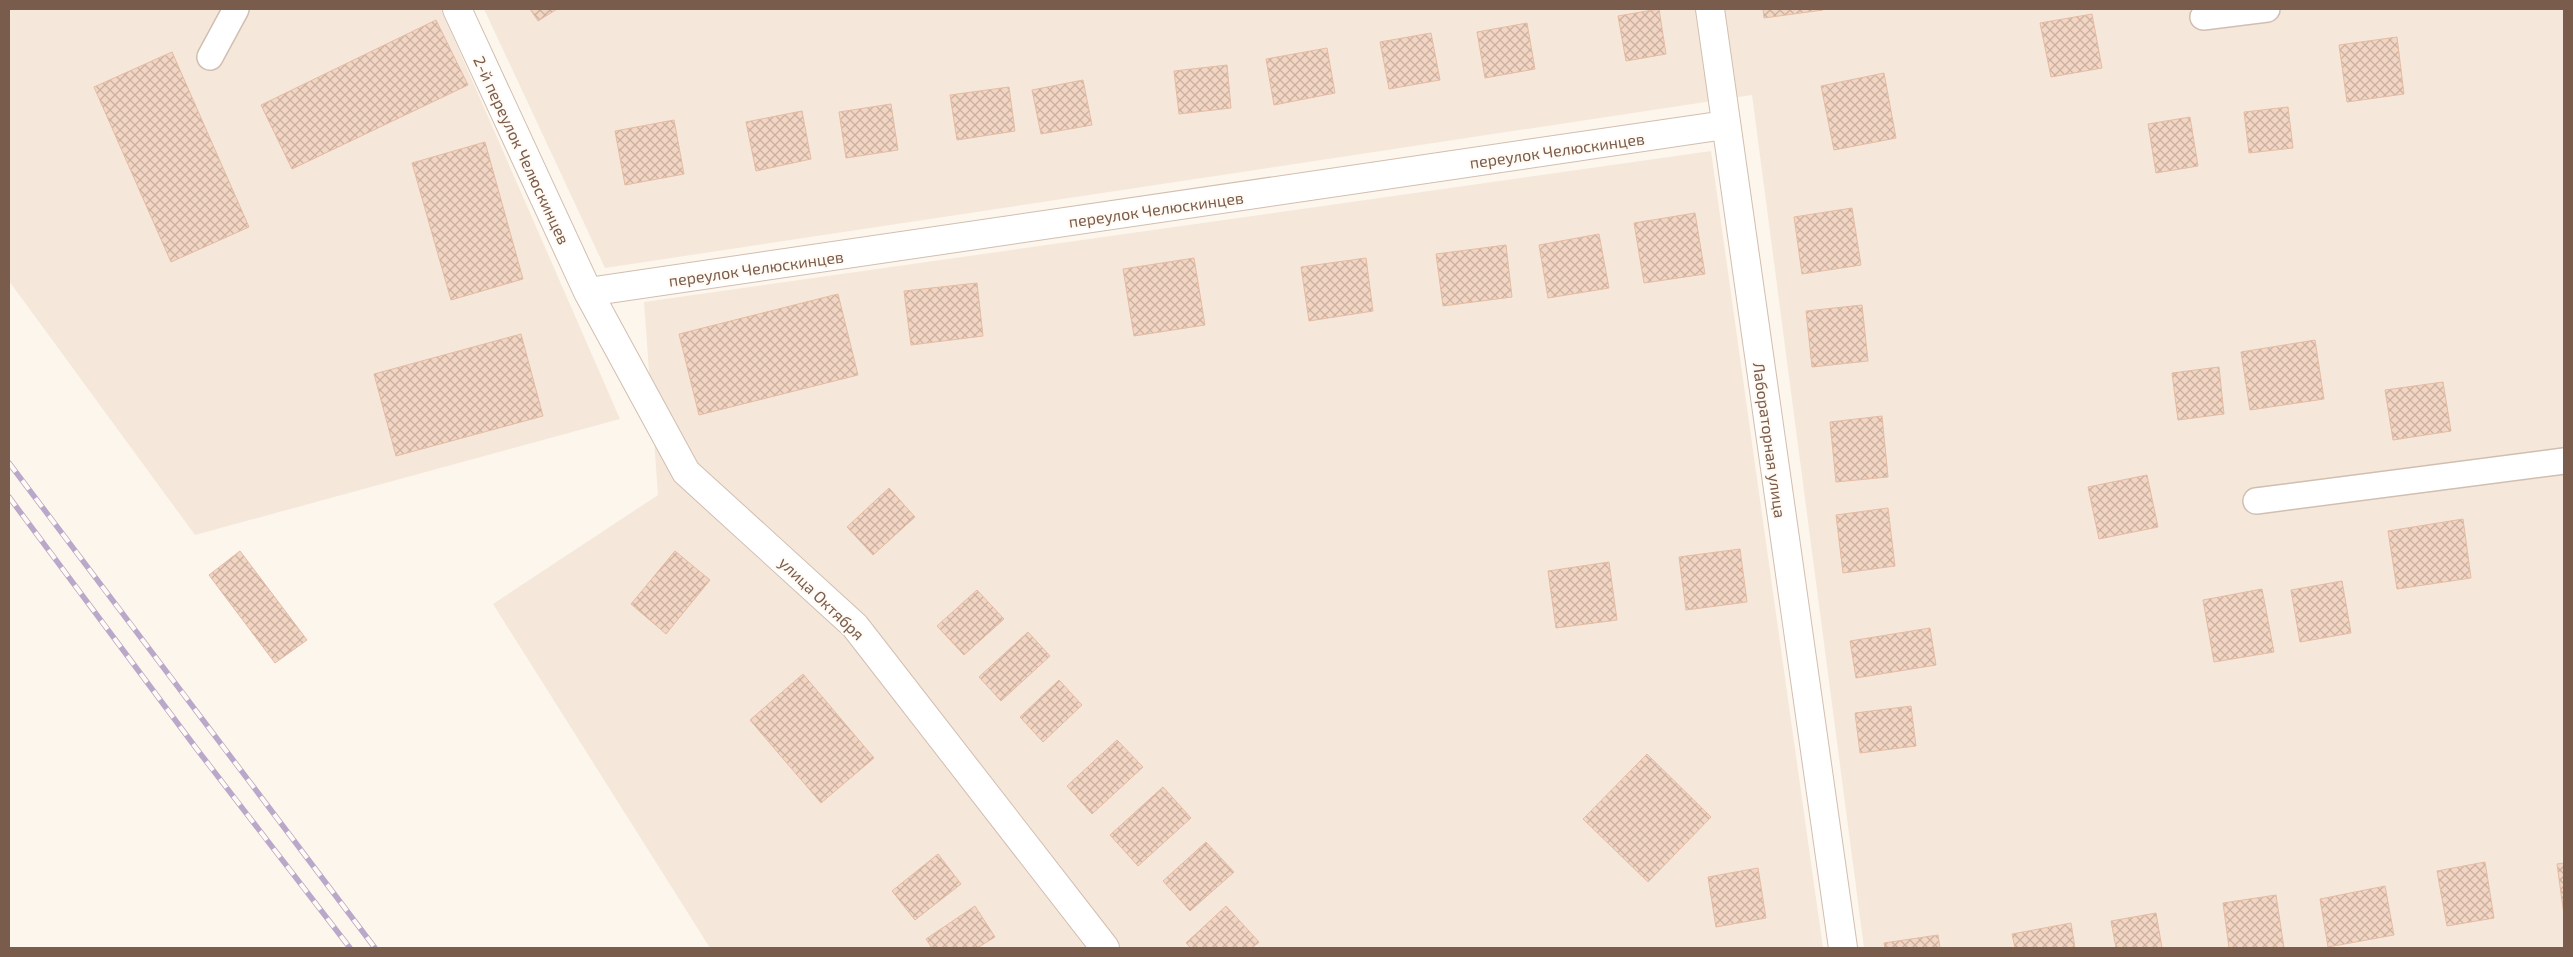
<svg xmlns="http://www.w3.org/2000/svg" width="2573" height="957" viewBox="0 0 2573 957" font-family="'Exo 2',sans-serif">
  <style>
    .residential { fill: #f5e8da }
    .building { fill: url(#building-cross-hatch); stroke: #e6bba3 }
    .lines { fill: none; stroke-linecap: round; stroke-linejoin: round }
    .service-casing { stroke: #d1beb0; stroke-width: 28 }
    .minor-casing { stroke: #d1beb0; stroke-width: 30 }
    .service { stroke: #fff; stroke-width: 25 }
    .minor { stroke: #fff; stroke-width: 28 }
    .rail-casing { stroke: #b9a8c9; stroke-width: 5.5 }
    .rail { stroke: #fffaf3; stroke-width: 4; stroke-dasharray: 11; stroke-linecap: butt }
    .labels { text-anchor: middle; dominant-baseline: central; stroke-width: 4; stroke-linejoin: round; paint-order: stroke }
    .street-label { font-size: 16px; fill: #7a5c4d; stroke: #fffaf3 }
  </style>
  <defs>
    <pattern id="building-cross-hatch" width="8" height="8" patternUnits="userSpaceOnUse" patternTransform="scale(1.25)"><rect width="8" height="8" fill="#f3d5c3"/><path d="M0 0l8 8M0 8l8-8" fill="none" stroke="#cab0a1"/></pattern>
  </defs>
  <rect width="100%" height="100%" fill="#fdf6ec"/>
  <path class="residential" d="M9 9H441L620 419 195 535 9 281Z
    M484 9H2564V948H1864L1752 95 605 268Z
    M1711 151 1823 948H710L493 604 658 495 644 302Z"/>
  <path class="building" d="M530 9H557L538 21Z
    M1659 9 1666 54 1626 61 1618 16Z
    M1763 9H1823V10L1764 18Z
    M2092 14 2102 68 2051 77 2040 23Z
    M436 20 468 85 292 169 261 105Z
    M1527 23 1535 69 1485 78 1477 32Z
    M1431 33 1440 80 1389 89 1380 42Z
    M2397 37 2404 94 2347 102 2339 45Z
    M1327 48 1335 93 1274 105 1266 59Z
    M172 52 249 227 171 262 94 87Z
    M1227 65 1231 108 1179 114 1174 71Z
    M1884 73 1896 138 1834 150 1821 86Z
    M1083 80 1092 125 1041 134 1032 90Z
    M1009 87 1015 131 957 140 950 95Z
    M891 104 898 150 846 158 839 112Z
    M2288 107 2293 148 2249 153 2244 112Z
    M802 111 811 159 756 171 746 122Z
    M2190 117 2198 166 2156 173 2148 124Z
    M674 120 684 174 625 185 615 131Z
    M485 142 523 279 451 300 412 163Z
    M1852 208 1861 265 1802 274 1794 217Z
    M1695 213 1705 274 1644 283 1634 223Z
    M1599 234 1609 288 1548 298 1539 245Z
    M1506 245 1512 297 1443 306 1436 254Z
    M1194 258 1205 325 1134 336 1123 269Z
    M1366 258 1373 311 1309 321 1301 267Z
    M977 283 983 336 911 345 904 291Z
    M838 294 858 375 699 415 679 334Z
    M1862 305 1868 361 1812 367 1806 311Z
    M521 334 543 416 396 456 374 374Z
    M2315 340 2324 399 2250 410 2241 352Z
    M2219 367 2224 414 2178 420 2172 373Z
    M2443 382 2451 431 2393 440 2385 390Z
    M1882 416 1888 477 1836 482 1830 422Z
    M2147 475 2158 527 2099 539 2088 487Z
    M889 488 915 517 873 555 847 527Z
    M1888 508 1895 566 1843 573 1836 515Z
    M2463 519 2471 578 2397 589 2388 531Z
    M1740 549 1747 602 1686 610 1679 557Z
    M240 551 307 640 275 663 209 575Z
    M675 551 710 580 666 634 631 604Z
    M1609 562 1617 620 1556 628 1548 571Z
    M2342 581 2351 633 2300 642 2291 590Z
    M2262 589 2274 652 2214 662 2203 600Z
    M977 590 1004 619 964 655 937 626Z
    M1930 628 1936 665 1856 678 1850 641Z
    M1028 632 1050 656 1001 701 979 677Z
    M803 674 874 758 821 803 750 720Z
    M1059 680 1082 705 1043 742 1020 717Z
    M1911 706 1916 746 1860 753 1855 713Z
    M1117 740 1143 767 1092 814 1067 786Z
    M1647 754 1711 817 1648 882 1583 819Z
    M1163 787 1191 818 1138 866 1110 835Z
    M1206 842 1234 872 1190 911 1163 881Z
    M938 854 961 884 915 920 892 891Z
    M2485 862 2494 918 2447 926 2437 871Z
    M2564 863V915L2557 864Z
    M1758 868 1766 918 1716 927 1708 877Z
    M2385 886 2394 935 2328 947 2320 899Z
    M2276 895 2284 948H2229L2223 903Z
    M975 906 995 937 977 948H932L926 939Z
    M1226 906 1259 942 1252 948H1191L1186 943Z
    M2156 913 2162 948H2116L2111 921Z
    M2071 923 2075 948H2015L2012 934Z
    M1938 935 1940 948H1885L1884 943Z"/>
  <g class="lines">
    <defs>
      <path id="service" d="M2203 17 2267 9
        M210 57 236 9
        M2256 501 2564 461"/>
      <path id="minor" d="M457 9 588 292 686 472 855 626 1105 948
        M1710 9 1843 948
        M588 292 1725 125"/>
    </defs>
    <use href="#service" class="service-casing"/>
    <use href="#minor" class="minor-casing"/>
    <use href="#service" class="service"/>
    <use href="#minor" class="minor"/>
    <defs>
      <path id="rail" d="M9 463 375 948
        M9 497 196 748 350 948"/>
    </defs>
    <use href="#rail" class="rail-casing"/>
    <use href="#rail" class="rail"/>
  </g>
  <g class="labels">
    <g class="street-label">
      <text transform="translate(522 150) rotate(65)">2-й переулок Челюскинцев</text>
      <text transform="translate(1557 150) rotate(-8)">переулок Челюскинцев</text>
      <text transform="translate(1156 209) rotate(-8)">переулок Челюскинцев</text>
      <text transform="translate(756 268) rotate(-8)">переулок Челюскинцев</text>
      <text transform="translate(1770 440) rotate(82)">Лабораторная улица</text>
      <text transform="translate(822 598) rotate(44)">улица Октября</text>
    </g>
  </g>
  <rect width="2573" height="957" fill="none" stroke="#7a5c4d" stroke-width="20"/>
</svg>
